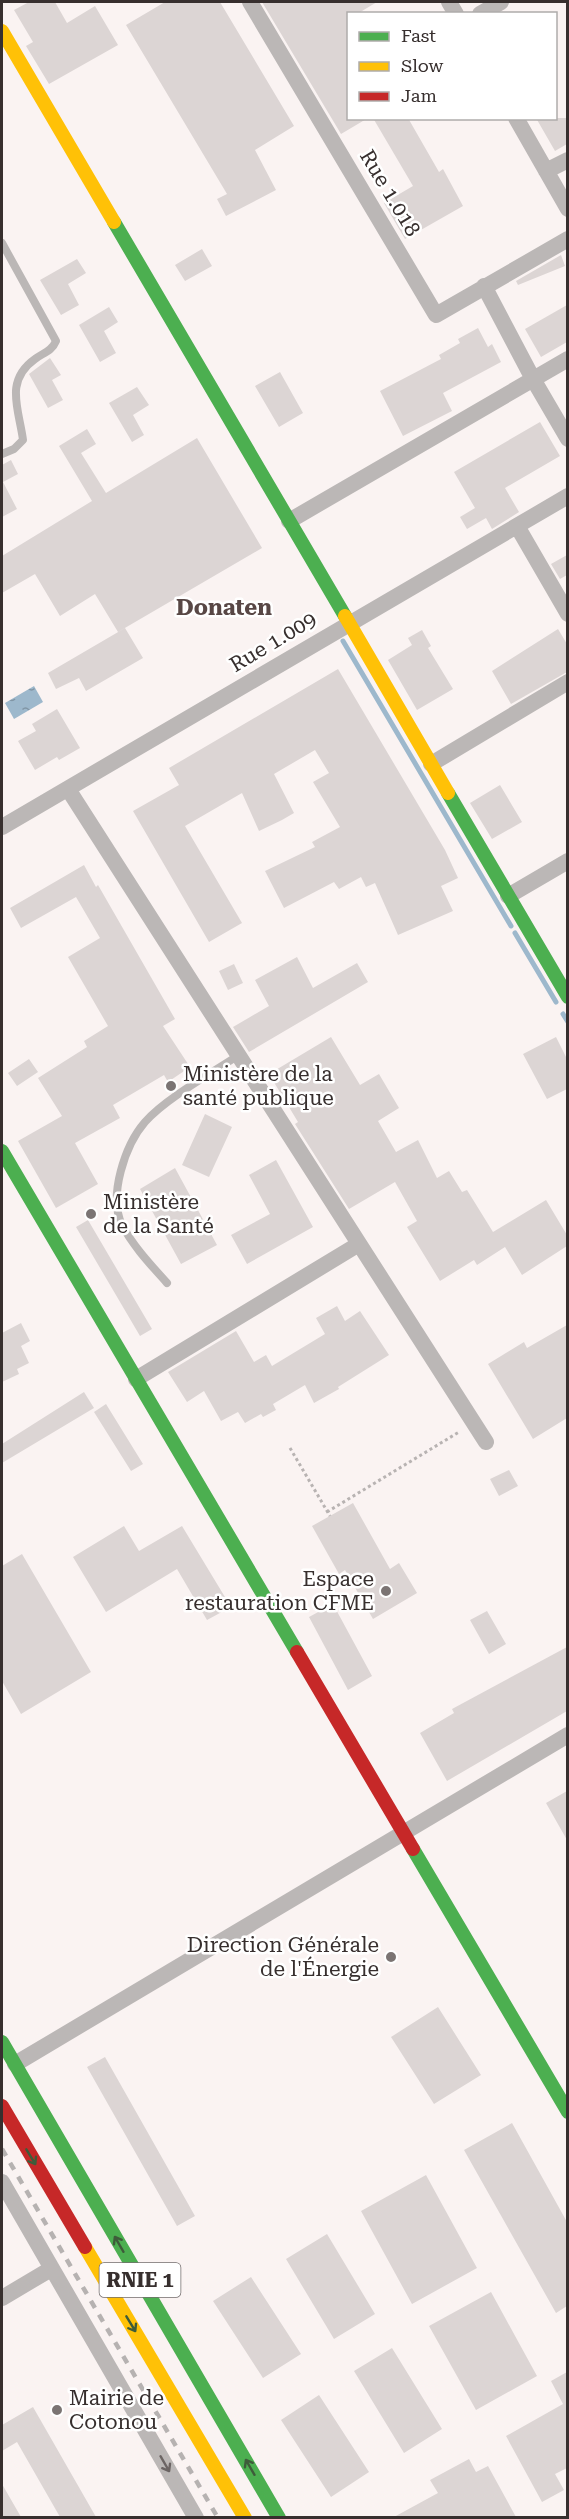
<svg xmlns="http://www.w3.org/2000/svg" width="569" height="2519" viewBox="0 0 569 2519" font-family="'Roboto Serif',serif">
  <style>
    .water { fill: url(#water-ripples) }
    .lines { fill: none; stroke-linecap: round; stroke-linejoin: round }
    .stream { stroke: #9db8cc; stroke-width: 5 }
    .building { fill: #dcd5d4 }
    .path { stroke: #b8b3b2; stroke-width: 3; stroke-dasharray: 3 3; stroke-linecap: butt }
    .lane { stroke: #bbb7b6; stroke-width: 8 }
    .street { stroke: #bbb7b6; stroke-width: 16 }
    .fast { stroke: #4caf50; stroke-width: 14 }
    .slow { stroke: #ffc107; stroke-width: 14 }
    .jam { stroke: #c62828; stroke-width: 14 }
    .rail { stroke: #b6b2b1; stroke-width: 4.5; stroke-dasharray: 8 8; stroke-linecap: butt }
    .oneway { stroke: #3e5c3a }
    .oneway2 { stroke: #6c6564 }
    .poi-dot { fill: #7b7473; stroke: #fff; stroke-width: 2 }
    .labels { text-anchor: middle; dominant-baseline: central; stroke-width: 5; stroke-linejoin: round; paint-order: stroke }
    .shield { fill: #fff; stroke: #736d6d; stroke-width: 1.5 }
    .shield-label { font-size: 20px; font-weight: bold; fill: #372f2e }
    .street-label { font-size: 21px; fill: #372f2e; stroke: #fff }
    .poi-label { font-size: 21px; fill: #372f2e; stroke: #fff; text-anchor: start }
    .neighbourhood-label { font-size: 22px; font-weight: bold; fill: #584745; stroke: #fff }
  </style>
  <defs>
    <pattern id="water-ripples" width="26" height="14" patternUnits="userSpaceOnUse" patternTransform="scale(1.5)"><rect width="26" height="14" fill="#9db8cc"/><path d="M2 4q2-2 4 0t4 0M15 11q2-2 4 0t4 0" fill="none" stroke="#8196a6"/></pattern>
  </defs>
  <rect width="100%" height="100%" fill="#faf3f2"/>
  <path class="water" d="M34 686 43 702 14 719 5 703Z"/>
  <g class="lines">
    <path class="stream" d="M343 641 511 926
      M515 933 556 1002
      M563 1014 568 1022"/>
  </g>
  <path class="building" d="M29 2H55L67 23 95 6 118 45 49 84 26 46 33 42 14 10Z
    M165 2H220L294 126 255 150 276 190 226 216 217 199 227 194 126 25Z
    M262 2H377L357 14H348V118H368L341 134Z
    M373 118H408L439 172 443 169 463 206 405 239 384 203 413 186Z
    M536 118H567V144L555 151Z
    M202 249 212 266 185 281 175 265Z
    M561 255 565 266 518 285 516 281Z
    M77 259 86 273 68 284 79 305 61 315 40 280Z
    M567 305V342L541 357 525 329Z
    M109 307 118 322 104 331 116 353 100 362 79 325Z
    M478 328 488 347 492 344 501 362 443 393 452 411 403 436 380 391 441 359 439 355 460 343 458 339Z
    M50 358 61 375 52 380 63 400 48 408 29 374Z
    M280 372 303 413 279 427 255 386Z
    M137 387 149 405 133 415 144 435 132 442 109 403Z
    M540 422 560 456 505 488 519 512 492 529 486 518 467 529 460 517 475 508 454 472Z
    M87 429 96 444 81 453 106 493 197 438 262 548 118 632 95 594 60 616 35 574 2 593V556L92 501 59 446Z
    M11 460 18 474 3 482 17 509 2 517V465Z
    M567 555V575L560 579 551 564Z
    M125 628 143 658 86 691 79 678 56 689 48 673Z
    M558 629 567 644V672L511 704 492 671Z
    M422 630 431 646 428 648 453 689 417 710 388 660 412 645 408 638Z
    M338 669 445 850 458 878 441 886 453 911 398 935 375 883 366 887 361 877 339 889 334 882 284 908 265 871 315 847 312 842 340 827 313 782 329 773 315 750 274 774 294 813 282 820 259 831 242 793 185 826 242 923 209 942 133 811 179 785 169 768Z
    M57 709 80 748 59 760 57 757 35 770 18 741 36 731 32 724Z
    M500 785 522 822 492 839 470 803Z
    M84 865 96 887 98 885 175 1019 163 1026 190 1067 168 1082 164 1075 113 1105 120 1118 75 1143 98 1184 56 1208 18 1141 62 1116 38 1078 87 1047 84 1041 108 1026 68 957 100 938 76 897 21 928 10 908Z
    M297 957 313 988 357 963 368 982 249 1052 233 1027 269 1006 255 980Z
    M234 964 243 983 228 990 219 971Z
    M331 1037 360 1085 379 1074 399 1108 378 1121 396 1152 418 1140 437 1178 449 1171 462 1192 467 1190 493 1232 546 1200 567 1235V1246L522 1275 505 1247 477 1265 474 1260 440 1281 407 1227 417 1221 395 1182 349 1209 295 1124 298 1122 269 1074Z
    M556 1037 567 1059V1089L547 1099 523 1054Z
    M29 1059 38 1072 17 1086 8 1073Z
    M205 1114 232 1127 209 1177 182 1165Z
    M276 1160 313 1227 247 1264 231 1235 270 1214 249 1175Z
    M175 1168 217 1245 181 1264 140 1189Z
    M88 1220 152 1329 140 1336 76 1227Z
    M337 1306 345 1321 360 1311 389 1355 338 1387 339 1389 314 1403 305 1385 273 1404 276 1410 263 1417 261 1414 245 1423 238 1412 221 1421 204 1391 187 1402 168 1372 236 1331 254 1362 266 1355 272 1366 325 1334 316 1318Z
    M21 1323 30 1341 21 1346 29 1363 17 1369 19 1374 2 1382V1333Z
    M567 1325V1418L533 1439 488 1364 524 1342 527 1348Z
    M84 1392 94 1408 2 1463V1444Z
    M106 1404 143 1464 131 1471 94 1412Z
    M509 1470 518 1486 499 1496 490 1479Z
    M353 1503 390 1569 399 1563 417 1593 373 1619 345 1570 339 1574 312 1526Z
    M124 1526 139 1551 182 1526 231 1607 207 1620 177 1569 106 1612 73 1557Z
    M22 1554 91 1672 21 1714 2 1681V1566Z
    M333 1604 372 1676 348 1690 309 1617Z
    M487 1611 506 1644 489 1654 470 1620Z
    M567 1647V1711L447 1781 420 1733 454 1713 452 1709Z
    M567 1791V1840L546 1803Z
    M438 2007 481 2075 434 2104 391 2037Z
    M105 2057 195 2216 177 2226 87 2067Z
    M512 2123 567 2222V2306L556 2313 464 2150Z
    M426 2175 477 2268 412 2304 361 2211Z
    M327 2234 375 2314 334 2339 286 2259Z
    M251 2277 301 2354 263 2378 213 2301Z
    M491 2292 537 2376 476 2410 429 2326Z
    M392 2348 442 2429 404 2453 354 2371Z
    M567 2372V2468L555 2474 564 2490 542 2502 506 2436 563 2404 551 2381Z
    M319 2395 369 2472 331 2497 281 2420Z
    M33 2407 96 2517H60L17 2442 2 2451V2425Z
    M469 2459 476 2472 488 2466 516 2517H394L438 2493 430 2480Z
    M2 2484 21 2517H2Z"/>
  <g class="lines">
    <path class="path" d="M290 1448 330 1516
      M327 1512 459 1432"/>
    <path class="lane" d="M2 243 56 341C52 351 43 353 35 359 4 381 19 409 23 440L14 449 2 454
      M167 1283C151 1265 133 1246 122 1225 108 1196 125 1145 145 1122 165 1099 213 1072 239 1055"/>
    <path class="street" d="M250 2 436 315 568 239
      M449 2 456 14
      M480 14 501 2
      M516 118 568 209
      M546 171 568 160
      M484 286 533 379 568 439
      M289 521 568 359
      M517 526 568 614
      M431 764 568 682
      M68 789 486 1442
      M2 827 568 496
      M508 896 568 861
      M136 1379 359 1244
      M15 2064 568 1735
      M2 2182 196 2518
      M2 2298 51 2269"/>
    <path class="fast" d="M114 222 345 616
      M448 793 568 997
      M2 1151 297 1652
      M413 1849 568 2112
      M2 2042 279 2518"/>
    <path class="slow" d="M2 31 114 222
      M345 616 448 793
      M85 2247 245 2518"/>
    <path class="jam" d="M297 1652 413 1849
      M2 2106 85 2247"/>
    <path class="rail" d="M2 2149 218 2518"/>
  </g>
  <defs><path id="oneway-shaft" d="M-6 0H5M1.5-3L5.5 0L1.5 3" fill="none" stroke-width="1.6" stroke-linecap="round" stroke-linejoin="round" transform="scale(1.5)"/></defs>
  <g class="oneway">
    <use href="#oneway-shaft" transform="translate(31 2157) rotate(59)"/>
    <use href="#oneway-shaft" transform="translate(119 2244) rotate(-120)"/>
    <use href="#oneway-shaft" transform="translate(131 2324) rotate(59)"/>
    <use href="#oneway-shaft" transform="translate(250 2467) rotate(-120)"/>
  </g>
  <use class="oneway2" href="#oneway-shaft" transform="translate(165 2464) rotate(60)"/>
  <g class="poi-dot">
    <circle cx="171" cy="1086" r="6"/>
    <circle cx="91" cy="1214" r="6"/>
    <circle cx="386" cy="1591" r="6"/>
    <circle cx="391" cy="1957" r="6"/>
    <circle cx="57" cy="2410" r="6"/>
  </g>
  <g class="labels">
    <rect class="shield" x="99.5" y="2263" width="81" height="34" rx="4.5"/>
    <g class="shield-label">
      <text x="140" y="2280">RNIE 1</text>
    </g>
    <g class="street-label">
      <text transform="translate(390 193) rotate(59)">Rue 1.018</text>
      <text transform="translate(273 642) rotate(-31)">Rue 1.009</text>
    </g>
    <g class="poi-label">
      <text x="183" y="1074">Ministère de la<tspan x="183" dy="24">santé publique</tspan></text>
      <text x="103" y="1202">Ministère<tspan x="103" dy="24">de la Santé</tspan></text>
      <text x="374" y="1579" text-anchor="end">Espace<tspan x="374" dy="24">restauration CFME</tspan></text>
      <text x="379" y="1945" text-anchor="end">Direction Générale<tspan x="379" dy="24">de l'Énergie</tspan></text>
      <text x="69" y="2398">Mairie de<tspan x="69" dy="24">Cotonou</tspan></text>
    </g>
    <g class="neighbourhood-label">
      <text x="224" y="607">Donaten</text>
    </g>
  </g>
  <rect width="569" height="2519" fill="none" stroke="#372f2e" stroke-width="6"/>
  <rect x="347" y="12" width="210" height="108" fill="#ffffff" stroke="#afacab" stroke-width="1.5"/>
  <rect x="359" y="32" width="30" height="9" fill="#4caf50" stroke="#afacab" stroke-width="1.5"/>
  <text x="401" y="42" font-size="18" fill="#372f2e">Fast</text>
  <rect x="359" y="62" width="30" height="9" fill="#ffc107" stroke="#afacab" stroke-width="1.5"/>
  <text x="401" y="72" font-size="18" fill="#372f2e">Slow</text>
  <rect x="359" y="92" width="30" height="9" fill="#c62828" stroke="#afacab" stroke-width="1.5"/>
  <text x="401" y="102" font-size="18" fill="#372f2e">Jam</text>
</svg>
